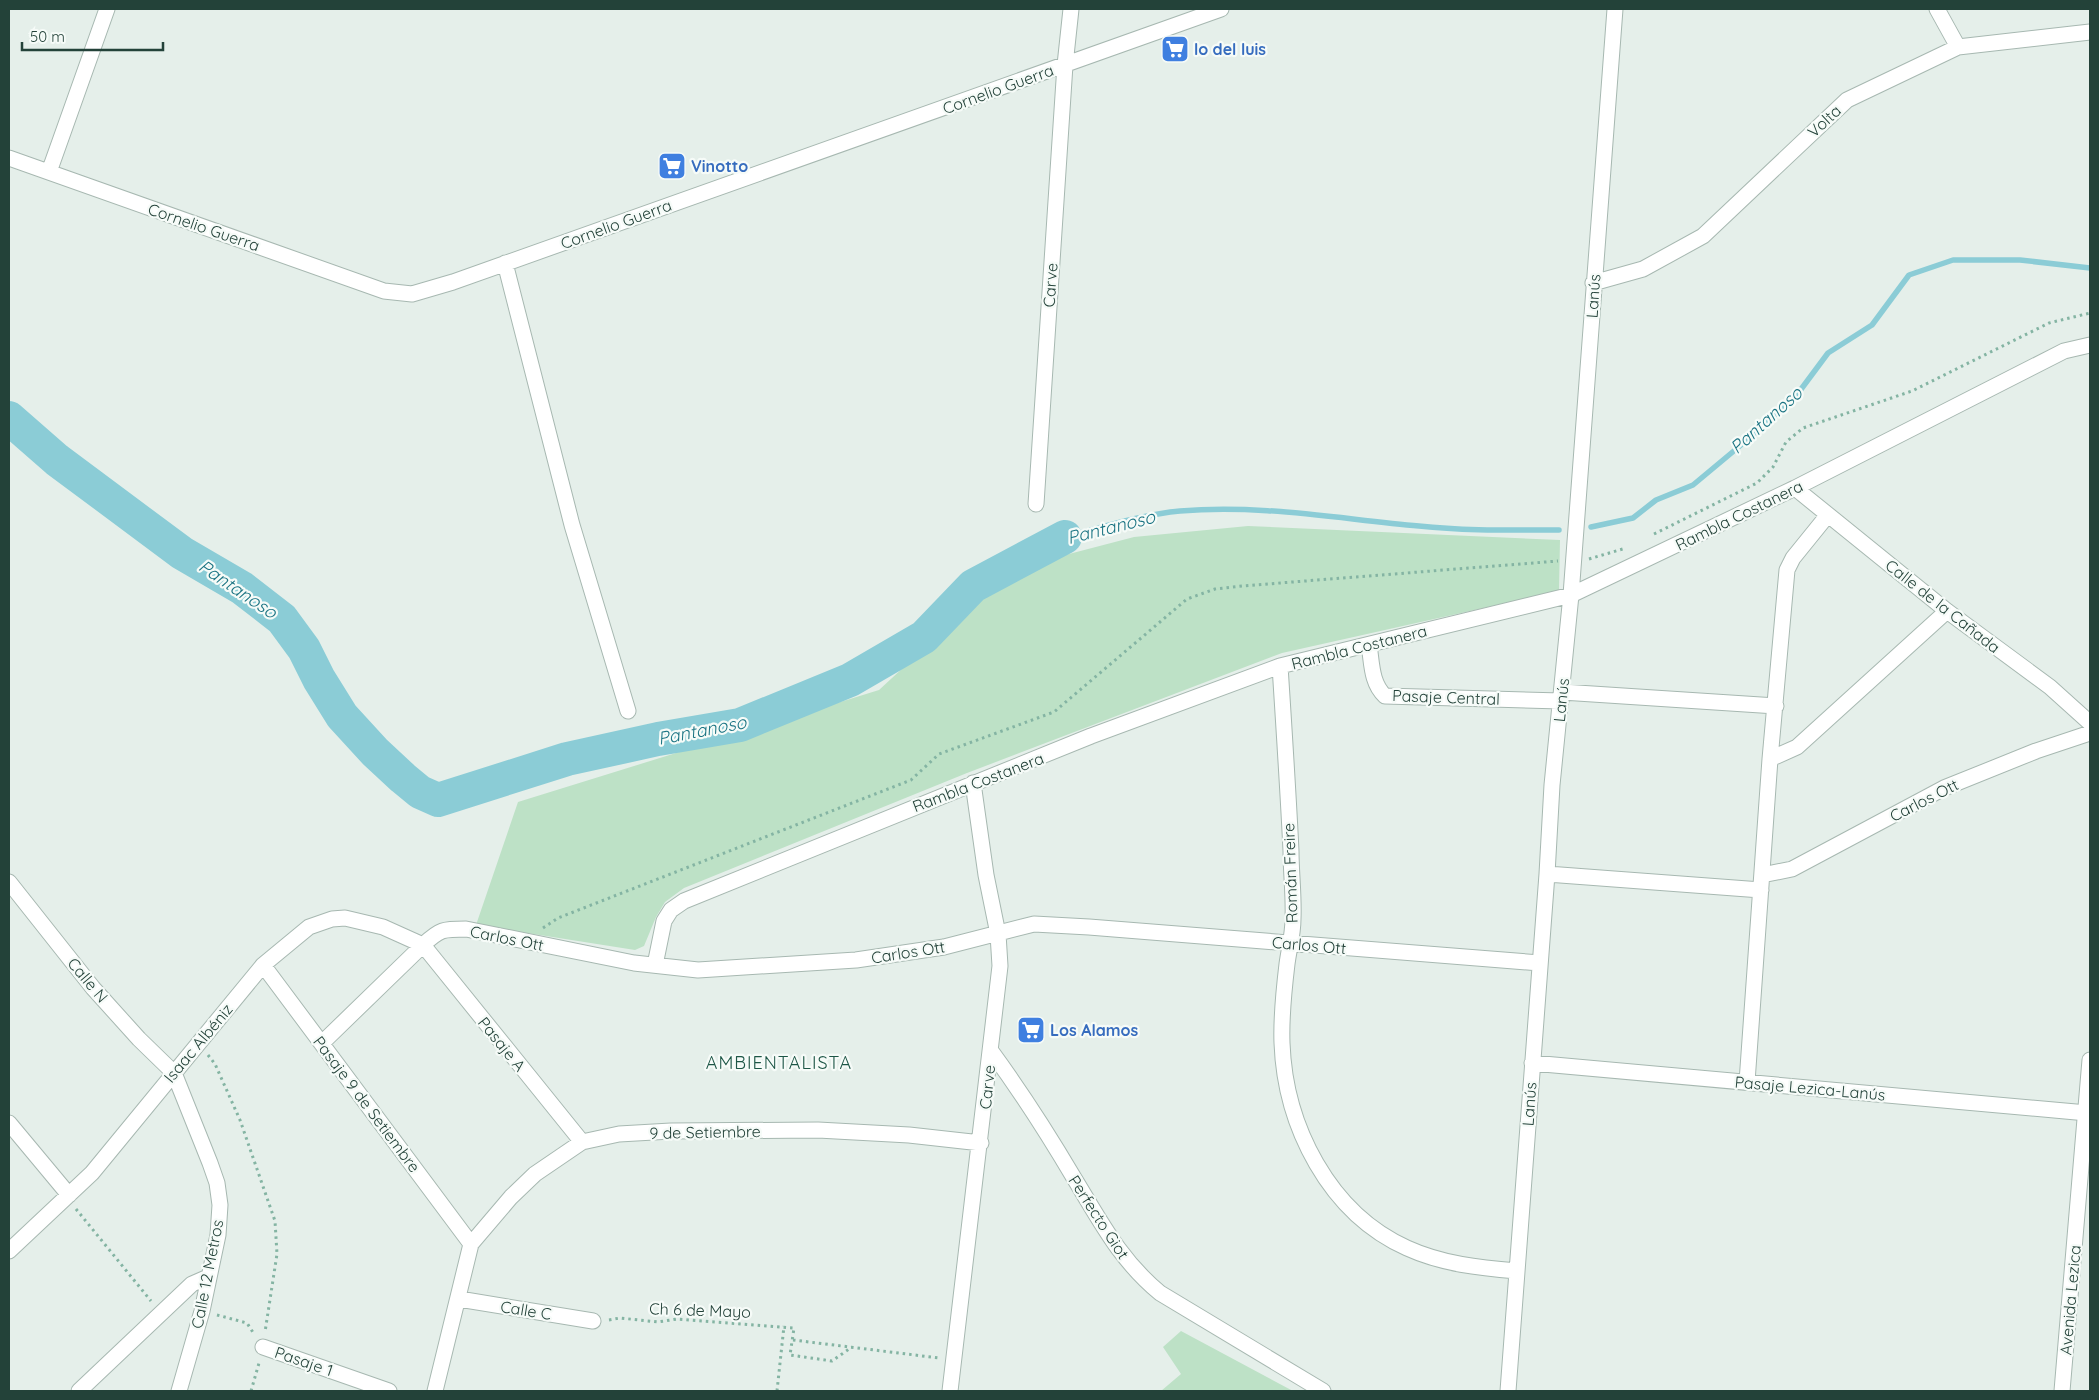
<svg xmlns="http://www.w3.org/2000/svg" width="2099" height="1400" viewBox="0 0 2099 1400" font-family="Quicksand,sans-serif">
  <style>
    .green { fill: #bde1c6 }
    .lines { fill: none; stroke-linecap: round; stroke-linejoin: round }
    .stream { stroke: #8bccd6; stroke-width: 5.5 }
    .river { stroke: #8bccd6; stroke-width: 34 }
    .minor-casing { stroke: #a7b8b1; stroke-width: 17 }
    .tertiary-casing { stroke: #a7b8b1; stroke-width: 17 }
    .path { stroke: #84b4a3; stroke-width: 3; stroke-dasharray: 2.5 4; stroke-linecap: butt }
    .minor { stroke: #fff; stroke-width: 15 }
    .tertiary { stroke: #fff; stroke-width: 15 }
    .labels { text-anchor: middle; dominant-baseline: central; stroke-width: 4.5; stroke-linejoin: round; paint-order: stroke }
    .shop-label { font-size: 16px; font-weight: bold; fill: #366cbe; stroke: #f6fbf8; text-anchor: start }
    .street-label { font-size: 16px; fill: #234239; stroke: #f6fbf8 }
    .water-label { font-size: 18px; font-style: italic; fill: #197382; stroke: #f6fbf8 }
    .neighbourhood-label { font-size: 18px; letter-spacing: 1px; fill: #1d5646; stroke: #f6fbf8 }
  </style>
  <rect width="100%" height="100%" fill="#e5efea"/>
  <path class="green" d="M1248 526 1560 540 1559 591 1282 653 967 773 684 888 665 902 656 917 644 946 635 950 476 925 518 802 879 690 983 594 1046 560 1134 537Z
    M1181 1331 1293 1391H1161L1181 1374 1163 1347Z"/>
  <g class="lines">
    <path class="stream" d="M1591 527 1633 518 1656 500 1693 485 1759 430 1799 392 1828 353 1872 325 1909 275 1953 260H2020L2090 268
      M1065 537C1100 528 1144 514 1180 511 1260 504 1339 519 1419 526 1465 531 1512 530 1559 530"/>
    <path class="river" d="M9 418 57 460 182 553 242 588 282 619 304 649 319 679 342 716 375 752 403 778 420 792 438 800 567 759 658 739 740 725 850 680 924 637 973 586 1065 537"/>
    <defs>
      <path id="minor" d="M1937 9 1958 47
        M9 158 384 291 412 294 453 282 1221 9
        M49 172 107 9
        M505 263 572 525 628 711
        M1593 283 1643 269 1703 236 1847 100 1958 47 2090 32
        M1795 488 1947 611 2050 687 2090 723
        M1036 504 1065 65 1071 9
        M1369 645C1372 663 1371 683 1385 696L1561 701
        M1280 666C1284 728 1288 789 1291 851 1291 873 1294 896 1293 919 1293 934 1289 949 1287 964 1284 989 1281 1017 1282 1043 1285 1126 1329 1213 1407 1248 1442 1264 1480 1268 1517 1271
        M1562 692 1776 706
        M1770 759 1797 747 1947 611
        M1547 874 1761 890
        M1762 875 1792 869 1944 788 2036 751 2090 733
        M9 882 93 988 139 1039 174 1073 210 1163 217 1183 220 1205 218 1235 202 1311 179 1391
        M263 965 471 1244
        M655 965 664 921 671 910 684 901 1091 736 1280 666 1571 595 1795 488 2064 351 2090 345
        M322 1043 423 945C440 929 443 929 466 929L634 963 698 970 856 960 944 947 1034 924 1089 927 1540 963
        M991 1051C1021 1092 1048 1134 1074 1178 1101 1222 1120 1260 1160 1293L1323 1391
        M1532 1063 2087 1113
        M1747 1082 1770 759 1787 570 1793 558 1827 516
        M9 1123 69 1195
        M9 1251 92 1173 263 965 309 927 332 919 345 918 383 927 423 945 582 1142
        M459 1299 593 1321
        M263 1347 389 1391
        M79 1391 192 1284 208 1277
        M435 1391 471 1244 511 1197 535 1174 582 1142 619 1134 671 1131 818 1130 909 1135 981 1143
        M950 1391 1000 966 998 934 986 875 973 783
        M1508 1391 1547 874 1552 785 1571 595 1615 9"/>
      <path id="tertiary" d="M2062 1391 2090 1060"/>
    </defs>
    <use href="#minor" class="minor-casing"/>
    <use href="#tertiary" class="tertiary-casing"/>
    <path class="path" d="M1654 534 1757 483 1773 467 1786 442 1803 428 1912 391 2049 323 2090 313
      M1589 559 1626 548
      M543 928 558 918 911 780 939 754 1054 712 1187 599 1215 589 1242 586 1558 561
      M208 1055 215 1064 240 1120 275 1221 277 1254 265 1332
      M76 1209 151 1301
      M217 1315 247 1323 254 1334
      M609 1320 620 1318 658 1322 677 1319 794 1328 790 1355 832 1361 852 1347
      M793 1340 939 1358
      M251 1391 259 1363
      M777 1391 784 1326"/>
    <use href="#minor" class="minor"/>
    <use href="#tertiary" class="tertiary"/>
  </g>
  <defs>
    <symbol id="supermarket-square" viewBox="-11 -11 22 22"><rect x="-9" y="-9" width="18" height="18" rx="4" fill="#3f7fe0" stroke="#f6fbf8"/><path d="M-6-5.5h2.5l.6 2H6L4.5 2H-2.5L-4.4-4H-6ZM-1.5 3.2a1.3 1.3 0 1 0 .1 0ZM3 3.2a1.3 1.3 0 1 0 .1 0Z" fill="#fff"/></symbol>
  </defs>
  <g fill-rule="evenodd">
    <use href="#supermarket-square" x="1159" y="33" width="32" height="32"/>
    <use href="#supermarket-square" x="656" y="150" width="32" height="32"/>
    <use href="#supermarket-square" x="1015" y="1014" width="32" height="32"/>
  </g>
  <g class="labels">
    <g class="shop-label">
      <text x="1194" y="49">lo del luis</text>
      <text x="691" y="166">Vinotto</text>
      <text x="1050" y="1030">Los Alamos</text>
    </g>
    <g class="street-label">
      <text transform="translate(998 89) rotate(-20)">Cornelio Guerra</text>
      <text transform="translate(1824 121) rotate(-43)">Volta</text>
      <text transform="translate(616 224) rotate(-20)">Cornelio Guerra</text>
      <text transform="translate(204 227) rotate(19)">Cornelio Guerra</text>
      <text transform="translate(1050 285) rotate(-86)">Carve</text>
      <text transform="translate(1593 296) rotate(-86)">Lanús</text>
      <text transform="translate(1739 515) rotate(-26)">Rambla Costanera</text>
      <text transform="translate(1943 606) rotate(38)">Calle de la Cañada</text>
      <text transform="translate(1359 647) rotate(-14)">Rambla Costanera</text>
      <text transform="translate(1446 697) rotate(2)">Pasaje Central</text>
      <text transform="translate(1561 700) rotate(-84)">Lanús</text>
      <text transform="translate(978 782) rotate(-21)">Rambla Costanera</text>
      <text transform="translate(1924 800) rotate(-27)">Carlos Ott</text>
      <text transform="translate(1290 873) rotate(-92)">Román Freire</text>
      <text transform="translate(507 938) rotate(11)">Carlos Ott</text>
      <text transform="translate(1309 945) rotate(5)">Carlos Ott</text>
      <text transform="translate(908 952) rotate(-9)">Carlos Ott</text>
      <text transform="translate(88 980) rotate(50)">Calle N</text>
      <text transform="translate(198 1043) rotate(-50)">Isaac Albéniz</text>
      <text transform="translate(502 1044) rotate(51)">Pasaje A</text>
      <text transform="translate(987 1087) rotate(-84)">Carve</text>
      <text transform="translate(1810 1088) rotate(5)">Pasaje Lezica-Lanús</text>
      <text transform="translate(367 1104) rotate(53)">Pasaje 9 de Setiembre</text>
      <text transform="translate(1529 1104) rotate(-86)">Lanús</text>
      <text transform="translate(705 1132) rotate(-1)">9 de Setiembre</text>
      <text transform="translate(1099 1217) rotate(57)">Perfecto Giot</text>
      <text transform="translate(207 1274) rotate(-79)">Calle 12 Metros</text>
      <text transform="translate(2070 1300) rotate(-85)">Avenida Lezica</text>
      <text transform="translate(526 1310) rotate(9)">Calle C</text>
      <text transform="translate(700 1310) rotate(2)">Ch 6 de Mayo</text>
      <text transform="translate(304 1361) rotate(19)">Pasaje 1</text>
    </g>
    <g class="water-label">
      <text transform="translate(1766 420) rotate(-42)">Pantanoso</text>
      <text transform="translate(1111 527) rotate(-14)">Pantanoso</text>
      <text transform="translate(238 589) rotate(34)">Pantanoso</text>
      <text transform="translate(702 730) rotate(-11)">Pantanoso</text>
    </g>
    <g class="neighbourhood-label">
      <text x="779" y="1062">AMBIENTALISTA</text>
    </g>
  </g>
  <rect width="2099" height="1400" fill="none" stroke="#234239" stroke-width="20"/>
  <path d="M22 42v8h141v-8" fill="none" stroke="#234239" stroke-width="2.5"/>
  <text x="30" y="42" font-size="15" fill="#234239" stroke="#f6fbf8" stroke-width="4" paint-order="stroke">50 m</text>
</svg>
